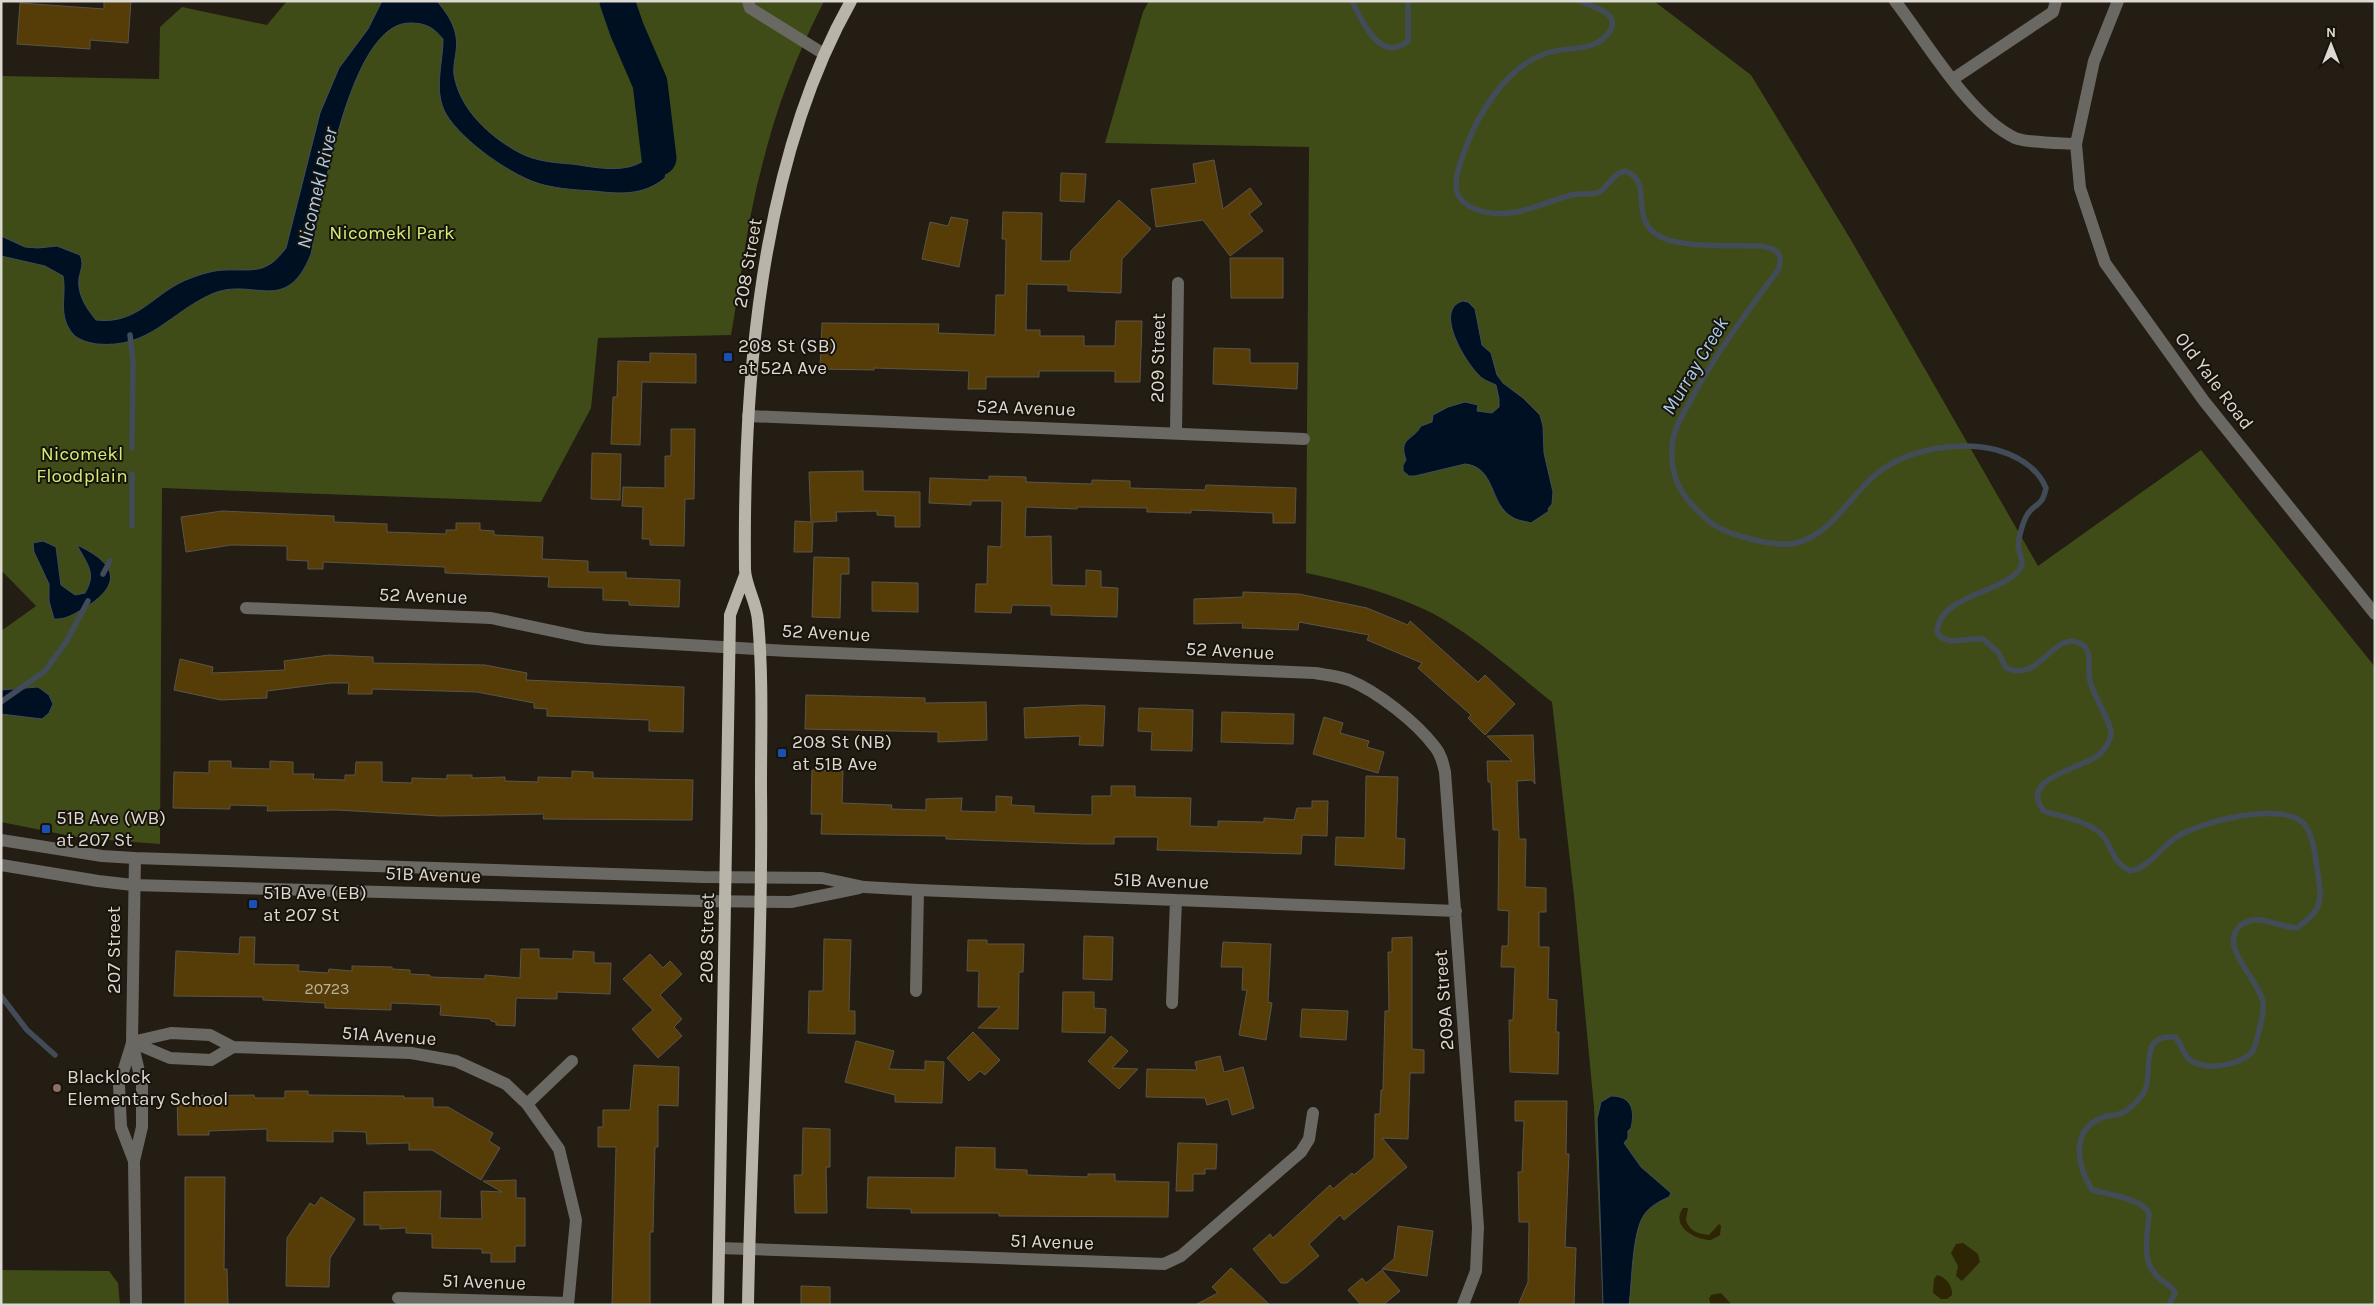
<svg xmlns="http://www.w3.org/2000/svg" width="2376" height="1306" viewBox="0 0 2376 1306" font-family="Karla,sans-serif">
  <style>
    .green { fill: #404c17 }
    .sand { fill: #2d2504 }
    .water { fill: #001023; stroke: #424c58 }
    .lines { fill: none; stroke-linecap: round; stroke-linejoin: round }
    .stream { stroke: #424c58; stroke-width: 5.5 }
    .river { stroke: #001023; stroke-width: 35 }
    .building { fill: #563d07; stroke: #5a5449 }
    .minor { stroke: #6a6863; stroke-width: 12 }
    .major { stroke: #b8b4a9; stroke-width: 12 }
    .transit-dot { fill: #1a4fb4; stroke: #19140b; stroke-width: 2 }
    .education-dot { fill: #8d6e63; stroke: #19140b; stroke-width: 2 }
    .labels { text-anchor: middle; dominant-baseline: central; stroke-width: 4; stroke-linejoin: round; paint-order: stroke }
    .number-label { font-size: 16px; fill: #bab19f }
    .park-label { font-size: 19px; fill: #d1ef75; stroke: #19140b }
    .street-label { font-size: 19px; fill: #dcd8d2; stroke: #19140b }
    .poi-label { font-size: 19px; fill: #dcd8d2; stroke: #19140b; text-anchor: start }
    .water-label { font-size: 20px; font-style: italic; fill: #abcdef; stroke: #19140b }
  </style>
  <rect width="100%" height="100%" fill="#231d14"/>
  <path class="green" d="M287 1H824C797 54 776 108 762 166 747 221 741 279 731 335L598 338 591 408 541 502 162 488 160 844 81 838 1 822V631L36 606 1 570V76L159 79 160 27 182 7 267 25Z
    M1149 1H1654L1751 75 1851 240 2038 566 2201 450 2375 667V1305H1603L1594 1107 1574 896 1552 702C1513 671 1464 626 1419 607 1383 591 1345 581 1306 573L1309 147 1105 143 1143 12Z
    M1 1270 109 1271 118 1283 120 1305H1Z"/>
  <path class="sand" d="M1683 1208H1688L1686 1220C1689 1231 1698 1234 1709 1235L1719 1224 1721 1226 1720 1235 1711 1240C1695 1240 1670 1226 1683 1208Z
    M1963 1243 1978 1254 1980 1262 1962 1281 1956 1276 1958 1266 1951 1253 1956 1244Z
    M1937 1275C1946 1277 1953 1286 1952 1295L1947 1299H1941L1933 1293 1934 1279Z
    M1721 1293 1732 1305H1711L1709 1299 1711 1295Z"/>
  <path class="water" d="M382 1H437C450 17 459 31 456 52 455 59 453 68 454 75 460 110 490 137 520 153 535 161 556 163 572 164 594 167 623 174 643 161L647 146 641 108 656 110C662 133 671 155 665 178 643 196 620 194 593 191 577 190 560 189 544 185 514 178 462 141 446 114 433 91 443 64 443 39 434 28 426 23 411 23 349 20 321 208 311 254 286 317 253 276 212 294 170 312 150 349 97 344 90 343 78 340 73 334 57 315 67 297 63 276L45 266 1 256V236L25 247 38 248 57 246 80 255C84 264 81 268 79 278 77 294 86 308 96 320 140 325 154 291 191 278 201 274 215 270 225 270 254 269 266 275 286 248L320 113 339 68 368 29Z
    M1463 301 1468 302 1475 309 1482 345 1491 353 1497 375 1503 383 1523 398 1540 415 1543 426 1544 453 1553 492 1552 504 1548 509 1549 511 1531 523C1525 521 1518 521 1512 517 1489 504 1496 467 1465 464L1415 476H1409L1403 471V465L1406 460C1398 437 1413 441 1421 426L1432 422 1433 415 1448 407 1465 402 1478 405 1477 411 1492 413 1499 407V399L1496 385C1492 383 1486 381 1482 378 1467 366 1432 309 1463 301Z
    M43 541 56 547 61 585 75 595 85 593C97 573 87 564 77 545 118 564 123 585 83 609 74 614 65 620 54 619L49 601V584L34 552 33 543Z
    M38 687 49 695 53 704 49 713 42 719 1 714V690Z
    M1611 1096C1632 1096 1635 1110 1631 1128L1628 1131V1138L1624 1143 1641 1167 1671 1193 1669 1197C1660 1201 1650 1206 1644 1215 1632 1232 1632 1283 1629 1305H1603L1597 1119 1601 1102Z"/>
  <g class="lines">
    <path class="stream" d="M1352 1C1362 21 1380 64 1408 41V1
      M1580 1C1591 7 1621 12 1610 31 1596 53 1568 46 1547 53 1505 67 1477 115 1463 155 1459 166 1454 180 1457 192 1460 201 1467 206 1475 209 1509 222 1539 204 1571 195 1579 193 1588 195 1597 193 1607 190 1610 175 1625 171 1656 181 1625 221 1663 238 1685 248 1736 245 1762 246 1778 249 1784 255 1778 270 1748 311 1717 351 1693 396 1684 413 1673 428 1672 448 1670 482 1685 501 1710 522 1726 535 1776 548 1796 543 1832 534 1848 498 1875 475 1906 449 1959 440 1997 450 2018 456 2037 467 2046 488 2042 508 2035 502 2027 515 2023 522 2019 536 2018 544 2018 554 2026 562 2019 570 1999 594 1940 595 1937 632 1945 648 1968 637 1983 639L1998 652 2006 668C2042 684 2054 626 2083 645 2093 652 2087 671 2090 681 2093 696 2112 723 2111 734 2110 741 2105 749 2100 754 2085 768 2016 778 2044 811 2062 817 2089 821 2102 835 2114 848 2110 860 2130 871 2150 867 2159 849 2175 838 2199 821 2286 800 2305 825 2315 839 2316 865 2319 881 2323 906 2317 913 2297 928 2283 927 2272 921 2259 920 2253 919 2245 922 2241 925 2216 946 2260 979 2263 1003 2265 1012 2256 1043 2253 1051 2241 1066 2200 1073 2187 1057 2182 1051 2182 1044 2175 1037 2140 1034 2152 1067 2146 1087 2143 1097 2129 1111 2119 1114 2113 1116 2107 1115 2101 1118 2069 1132 2078 1167 2092 1190 2107 1194 2143 1199 2149 1213 2148 1236 2140 1260 2158 1277 2164 1283 2172 1285 2175 1293L2169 1305
      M130 335 133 361 132 448
      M132 526V474
      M103 574 110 561
      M1 702 45 671 66 642 88 601
      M1 996 27 1030 55 1055"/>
    <path class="river" d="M617 1 627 30 650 83 659 158"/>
  </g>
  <path class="building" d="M104 1H131L128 43 90 40V49L17 44 20 3 104 9Z
    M1214 160 1223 209 1250 188 1262 204 1249 214 1263 231 1230 256 1203 220 1156 227 1151 189 1196 183 1193 164Z
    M1061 173 1086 174 1084 202 1060 201Z
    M1119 200 1151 229 1122 259 1121 293 1068 291V285L1027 284 1026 330H1040V336H1084V346H1115L1116 321H1142L1140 382H1115V371H1039V377H986V389H968L969 371 874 368V370L820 369 822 323 939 324 938 333 995 335 996 295H1005L1006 239H1002L1003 212 1042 213 1041 261H1070L1071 251Z
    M951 217 968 220 959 267 922 259 930 222 948 226Z
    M1230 258H1283V298H1231Z
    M1214 348 1250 349V363H1298L1297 389 1213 384Z
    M650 353 696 354V383L642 382 640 445 611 444 613 397H617L618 361 650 362Z
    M671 429H695L694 499H685L684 546 650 545V539H642L643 507 622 506 623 487 665 488V456H671Z
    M592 453 621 454 620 500 591 499Z
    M863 471V491L920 492V527H895V516L877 515V511L836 512 837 521 813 522 812 552H794L795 521 811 522 809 472Z
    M989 476 1026 477V482L1092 484V480L1130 481V488L1205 490 1206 485 1296 488 1295 523H1273V513L1191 510V513L1147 512V508L1077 507V509L1026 507 1025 537 1051 536 1052 585 1086 586V570L1101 571V587L1118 588 1117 617 1051 615V606L1012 605 1011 613 975 612 976 584H987L988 546 1001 547 1002 501H971V505L929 503 930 478 989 480Z
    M222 511 334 516V522L387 524V532L446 534V530H456V523H480V530L494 531V535L543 537 542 559 588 561V572H626V578L680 580 679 607 629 605V601L603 600V588L548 587 549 577 445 573V567L323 562V569H308V561L287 560V546L231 545 186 552 181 517Z
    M814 557 849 558V574H841L840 618 812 617Z
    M872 582 918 583V612L872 611Z
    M1243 592 1299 594 1367 608 1408 625 1410 621 1478 682 1485 675 1515 704 1485 735 1468 718 1471 715 1418 668 1422 663 1367 640 1369 635 1299 622 1298 630 1242 628 1243 623 1194 624V599L1243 597Z
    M329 655 373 657V663L485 665 527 673 526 680 684 687 683 732 649 731V720L547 716V709L534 708V703L477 692 372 689V694H348L349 683H331L267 691V698L221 700 174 690 180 659 213 667 212 673 285 670 284 661Z
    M806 695 925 698V703L986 702 987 740 938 742V732L805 729Z
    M1083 705 1105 706 1103 746 1079 745 1080 736 1025 738 1024 708Z
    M1139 708 1193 710 1192 751 1151 750 1152 732 1138 731Z
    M1222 712 1294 714 1293 744 1221 742Z
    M1324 717 1343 723 1340 733 1369 741 1367 747 1384 752 1378 773 1313 754Z
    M1533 735 1535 784 1532 780 1517 781 1519 839H1526L1525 887 1546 888V912H1539V947H1549L1548 999 1557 1000 1556 1032H1559L1558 1074 1510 1072 1509 1020H1513L1515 967H1501L1502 946H1508L1509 911 1498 910 1499 830H1493L1491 782H1488L1487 761H1512L1487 736Z
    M209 761H231V768L270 769V761L293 762V774H314L313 779 345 780V775H355L356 762H382V782L412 783V778L447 779V775H472V778L505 777V781L538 782V777L572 778V771L593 772V778L693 780 692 820 543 819 544 814 440 816 337 810 267 811 268 806 230 805V809L173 808 174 772 209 773Z
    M812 770 843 771 842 803 892 805 891 809 926 810V799L962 798 961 811 996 812V796L1012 797 1011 805 1034 806V813L1092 815V796H1111V786H1135V797L1191 798 1190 826 1218 827V821L1264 822V818L1294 820 1297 808H1312V801H1328L1327 836 1302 835 1301 854 1157 850 1158 837H1114V844H1085L946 839V836L821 834 822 814H811Z
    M1366 776 1398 777 1396 838 1405 839 1404 869 1335 865 1336 837 1365 838Z
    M1084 936 1113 937 1112 980 1083 979Z
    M240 937H255L254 964 299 965 298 971 328 973 329 969 352 971V966L392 967V969L410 970V974L430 975V977L485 979V975L520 978 521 949H539V958L573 959V951L594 952V963H611L610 994 557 992V999L516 998 515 1026 496 1025V1022L491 1021 490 1019 440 1015 441 1005 391 1003V1010L325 1008V1003L263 1000V997L174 996 176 951 239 954Z
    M1412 937V1049L1424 1050V1073H1410L1408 1139 1382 1138 1407 1167 1344 1220 1340 1215 1309 1244 1319 1256 1287 1283H1281L1253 1249 1270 1234 1273 1238 1330 1185 1333 1189 1352 1173 1354 1175 1374 1158 1375 1114H1380L1381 1090H1383L1385 1011H1389L1388 952H1392V938Z
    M824 939 851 940 849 1011H855V1034L808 1033 809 991H823Z
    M968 940H987V944H1024L1023 972H1019L1018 1029 978 1028 1000 1007H978L979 971H967Z
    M1223 942 1271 944 1268 1002 1272 1003 1266 1040 1239 1035 1247 990H1242L1243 967H1221Z
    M650 954 663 968 670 961 682 974 660 995 682 1019 674 1027 682 1036 658 1058 632 1029 653 1010 623 979Z
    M1063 992H1094V1008L1106 1009 1105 1033 1062 1032Z
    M1302 1009 1348 1011 1346 1040 1300 1037Z
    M973 1032 1000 1060 985 1075 980 1071 969 1081 947 1058Z
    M1111 1036 1128 1051 1112 1068 1138 1069 1119 1089 1088 1061Z
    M856 1041 894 1051 889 1069 925 1070V1061L944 1062 942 1103 895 1102V1095L845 1082Z
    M1220 1056 1224 1072 1243 1067 1254 1108 1232 1115 1228 1099 1207 1105 1205 1098 1146 1097 1147 1069 1197 1070 1195 1062Z
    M634 1065 679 1067 678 1106 658 1105V1147H655L653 1232H650V1305H612L616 1147H598V1127H603V1110H630Z
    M285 1091H308V1095L404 1096V1098H433V1107H448L493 1133 489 1141 500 1148 481 1180 432 1150H409V1143L367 1144 366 1132 333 1131V1142L267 1141V1129L209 1131V1135H178L177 1096 254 1095 255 1098H285Z
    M1515 1101H1567L1566 1154H1569L1565 1247 1576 1248 1574 1305H1518L1528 1282 1529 1222H1519L1518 1172H1522L1524 1121H1515Z
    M803 1128 830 1129V1167H826L827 1213H795L794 1175H802Z
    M1178 1143 1217 1144 1216 1169H1205V1174H1193V1191H1176Z
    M956 1147 995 1148V1169L1027 1170V1175L1088 1177V1174H1115V1181L1169 1182 1168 1217 999 1216V1213H911V1209L867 1208 868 1177 955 1178Z
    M185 1177H225L224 1269H227L228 1305H185Z
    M516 1180V1198H525V1246H515V1262H491V1253H482V1249L432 1248V1234L406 1233V1228L380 1229V1225H364V1192L441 1191 440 1218 482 1219 481 1191 502 1192 483 1181Z
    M321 1197 355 1219 330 1258 329 1287 286 1286 287 1238 310 1203 315 1206Z
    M1398 1226 1433 1231 1427 1276 1382 1269 1394 1259Z
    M1231 1268 1270 1305H1195L1218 1293 1212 1287Z
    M1382 1270 1400 1291 1383 1305H1361L1348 1290 1362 1278 1366 1283Z
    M801 1286 830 1287V1305H801Z"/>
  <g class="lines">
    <path class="minor" d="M748 1 750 8 824 54
      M1895 1C1926 41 1970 117 2015 138 2027 143 2062 143 2076 144
      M2118 1 2094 61 2076 144 2080 188 2105 263 2204 401 2375 614
      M1953 79 2053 12 2056 1
      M748 416 1304 439
      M1176 433 1178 283
      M246 608 491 618 586 638 606 640 788 651 1315 673C1326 675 1338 676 1349 680 1378 692 1416 722 1435 747 1441 754 1443 763 1445 772L1478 1227 1476 1271 1463 1305
      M1 840 102 856 135 858 703 877 822 878 864 887 918 890 1456 911
      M135 858 132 1042 142 1084V1127L134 1161 136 1305
      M1 865 98 881 133 885 702 901 791 902 859 888
      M916 991 918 890
      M1172 1003 1176 900
      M132 1042 171 1033 210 1035 233 1047 411 1053 456 1061 506 1084 527 1104 559 1149 576 1220 568 1305
      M132 1042 170 1058 211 1060 233 1047
      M132 1043 119 1085 121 1127 134 1161
      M527 1104 572 1061
      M719 1248 1164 1264 1181 1256 1301 1152 1309 1139 1313 1113
      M398 1298 568 1303"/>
    <path class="major" d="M718 1305 730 615 745 575
      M748 1305C751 1132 763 960 761 787 761 732 763 676 758 621 757 603 746 587 745 570 743 386 759 164 851 1"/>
  </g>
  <g class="transit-dot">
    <rect x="723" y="352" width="10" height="10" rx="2.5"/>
    <rect x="777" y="748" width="10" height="10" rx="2.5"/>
    <rect x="41" y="824" width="10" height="10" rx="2.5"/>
    <rect x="248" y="899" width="10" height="10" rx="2.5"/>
  </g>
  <circle class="education-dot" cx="57" cy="1088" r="5"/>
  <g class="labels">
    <g class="number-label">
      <text x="327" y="988">20723</text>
    </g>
    <g class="park-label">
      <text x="392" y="233">Nicomekl Park</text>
      <text x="82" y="454">Nicomekl<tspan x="82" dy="22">Floodplain</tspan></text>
    </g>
    <g class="street-label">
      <text transform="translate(748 263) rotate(-80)">208 Street</text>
      <text transform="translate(1158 358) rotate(-89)">209 Street</text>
      <text transform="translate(2214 381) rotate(53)">Old Yale Road</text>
      <text transform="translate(1026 408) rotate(2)">52A Avenue</text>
      <text transform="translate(423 596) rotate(2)">52 Avenue</text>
      <text transform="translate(826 633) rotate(3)">52 Avenue</text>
      <text transform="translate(1230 651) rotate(3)">52 Avenue</text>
      <text transform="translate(433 875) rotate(2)">51B Avenue</text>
      <text transform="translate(1161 881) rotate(2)">51B Avenue</text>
      <text transform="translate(707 938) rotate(-89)">208 Street</text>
      <text transform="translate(114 950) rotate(-90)">207 Street</text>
      <text transform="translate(1444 1000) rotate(-94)">209A Street</text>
      <text transform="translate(389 1036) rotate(4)">51A Avenue</text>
      <text transform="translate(1052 1242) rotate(2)">51 Avenue</text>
      <text transform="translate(484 1282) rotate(2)">51 Avenue</text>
    </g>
    <g class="poi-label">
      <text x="738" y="346">208 St (SB)<tspan x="738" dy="22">at 52A Ave</tspan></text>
      <text x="792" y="742">208 St (NB)<tspan x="792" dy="22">at 51B Ave</tspan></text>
      <text x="56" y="818">51B Ave (WB)<tspan x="56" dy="22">at 207 St</tspan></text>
      <text x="263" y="893">51B Ave (EB)<tspan x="263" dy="22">at 207 St</tspan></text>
      <text x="67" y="1077">Blacklock<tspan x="67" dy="22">Elementary School</tspan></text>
    </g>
    <g class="water-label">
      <text transform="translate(317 188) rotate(-77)">Nicomekl River</text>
      <text transform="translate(1695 366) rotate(-59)">Murray Creek</text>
    </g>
  </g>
  <rect width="2376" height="1306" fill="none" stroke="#dcd8d2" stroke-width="5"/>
  <g transform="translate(2331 45)" stroke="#19140b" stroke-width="4" paint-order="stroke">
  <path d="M0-4L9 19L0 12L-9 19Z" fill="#dcd8d2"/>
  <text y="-8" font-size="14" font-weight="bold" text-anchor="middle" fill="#dcd8d2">N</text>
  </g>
</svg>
